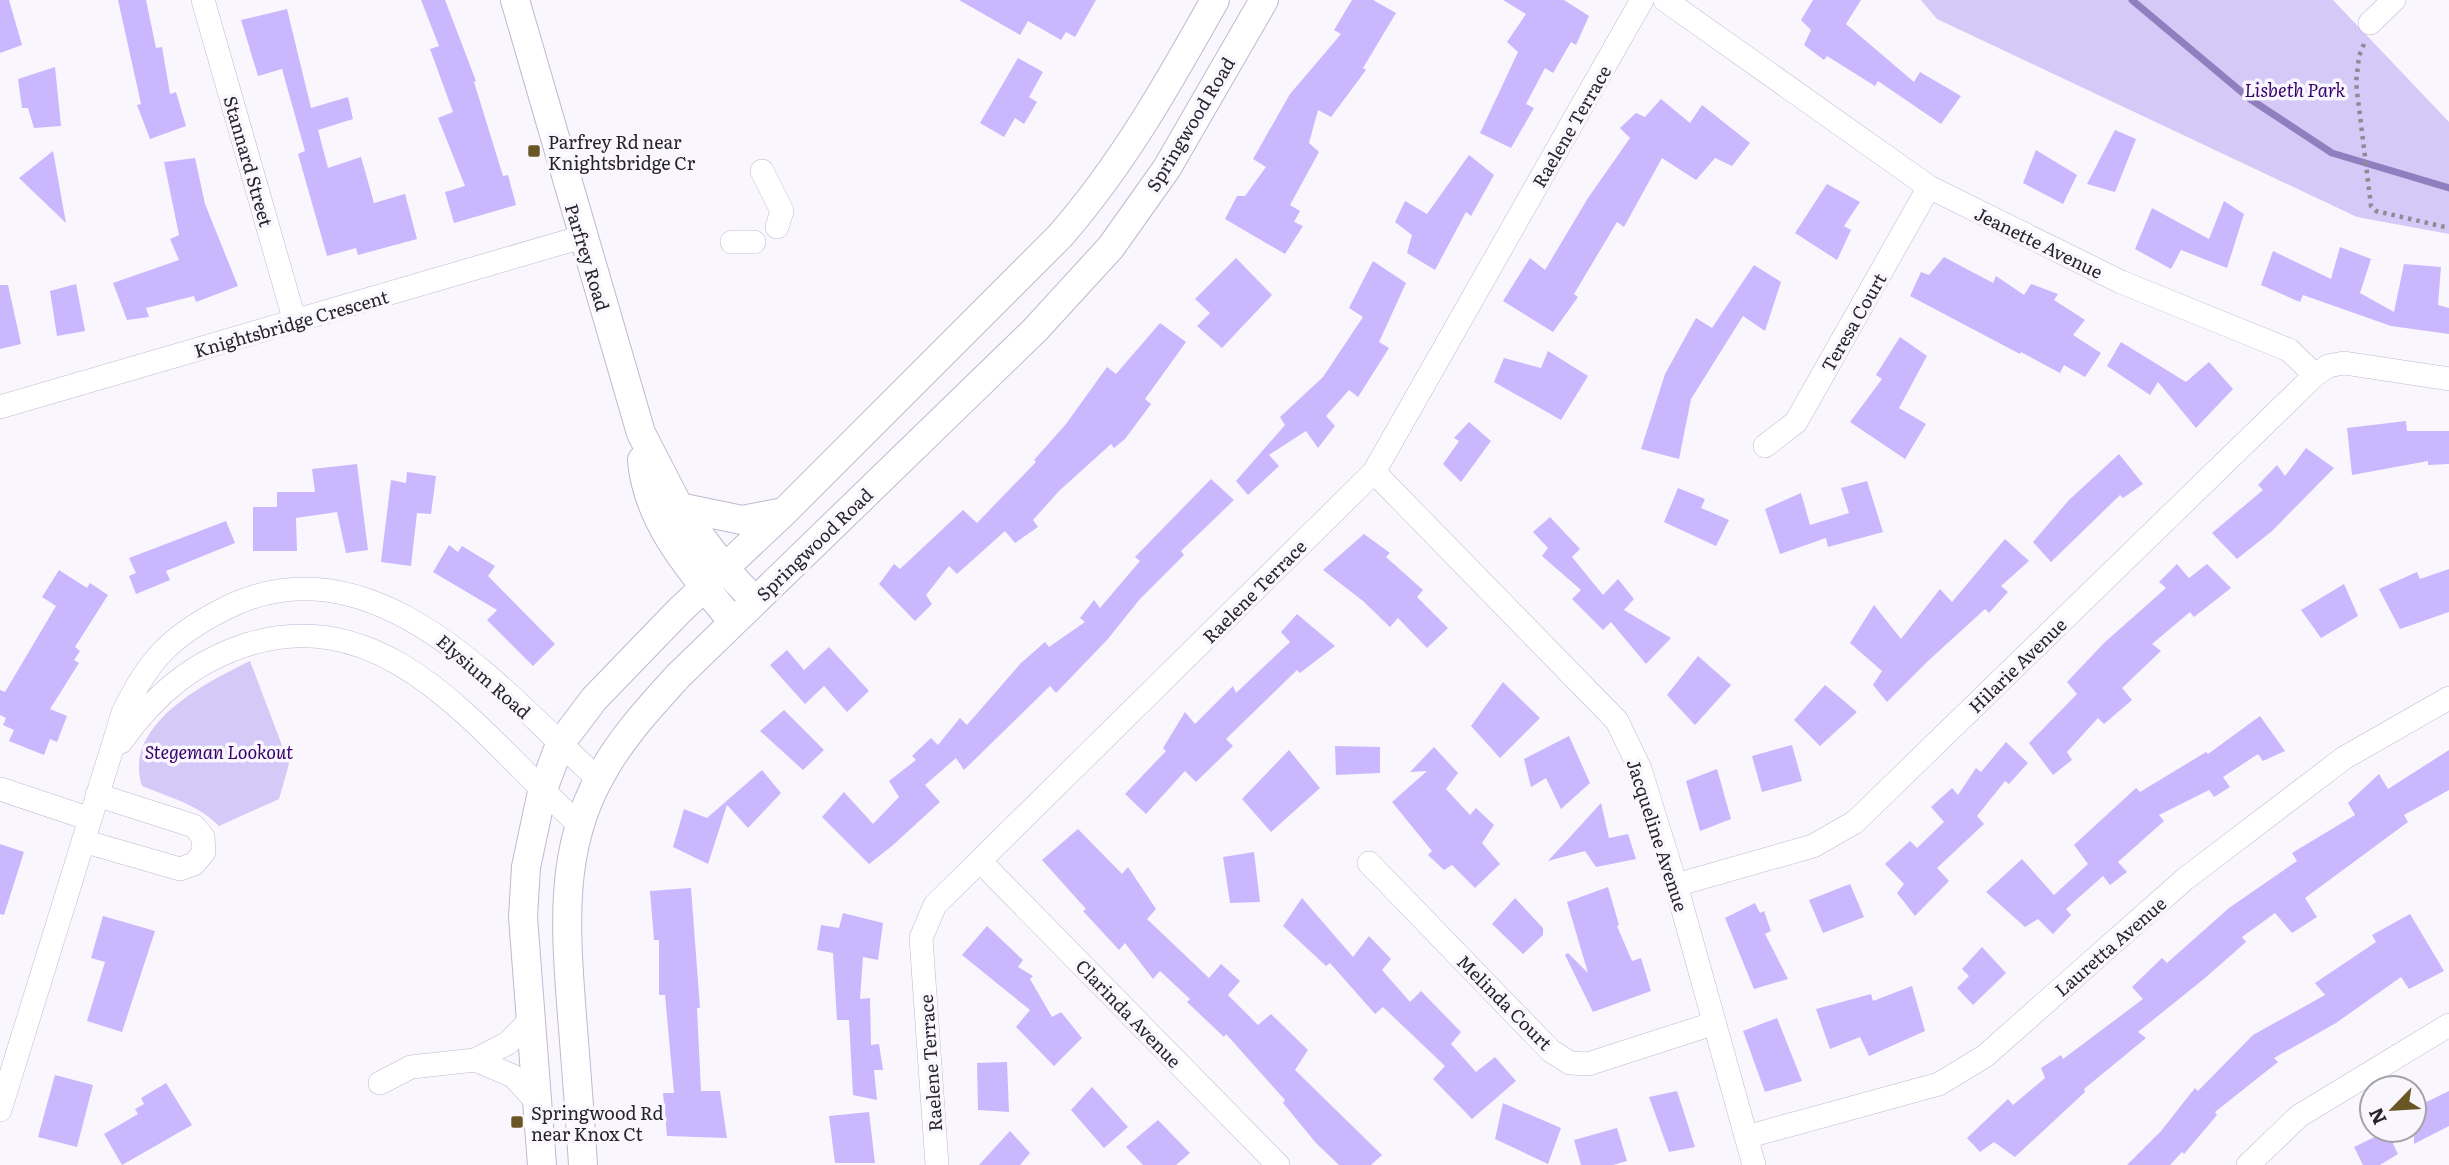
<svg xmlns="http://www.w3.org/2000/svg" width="2449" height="1165" viewBox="0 0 2449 1165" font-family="Literata,serif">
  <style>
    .green { fill: #d5c9f8 }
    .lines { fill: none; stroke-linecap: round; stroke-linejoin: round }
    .stream { stroke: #917ebf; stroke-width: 7 }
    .building { fill: #cbb7fe }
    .minor-casing { stroke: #bfb8d4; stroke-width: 24 }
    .major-casing { stroke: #bfb8d4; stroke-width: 30 }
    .path { stroke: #8e8b93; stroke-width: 4.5; stroke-dasharray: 3.5 5; stroke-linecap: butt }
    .minor { stroke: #fff; stroke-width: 23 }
    .major { stroke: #fff; stroke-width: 28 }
    .poi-dot { fill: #6a5625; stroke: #f9f7fd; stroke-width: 2.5 }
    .labels { text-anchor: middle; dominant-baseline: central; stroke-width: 7; stroke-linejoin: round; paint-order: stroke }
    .park-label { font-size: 18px; font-style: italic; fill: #37016c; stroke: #f9f7fd }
    .street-label { font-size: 18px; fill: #27242e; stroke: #f9f7fd }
    .poi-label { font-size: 18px; fill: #27242e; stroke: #f9f7fd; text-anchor: start }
  </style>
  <rect width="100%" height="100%" fill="#f9f7fd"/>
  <path class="green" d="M1921 0H2333L2449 122V234L2357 217 1937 19Z
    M250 661 289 764 279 799 219 826C199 805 169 797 142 786 122 725 205 683 250 661Z"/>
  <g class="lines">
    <path class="stream" d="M2132 0 2250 99 2332 153 2449 188"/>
  </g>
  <path class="building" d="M0 0H9L22 45 0 53Z
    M118 0H146L156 48 162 47 170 94 176 92 186 126 150 139 137 105 141 104Z
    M421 0H445L476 81 474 82 503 176 508 175 516 205 454 223 445 192 465 186 438 118 453 112 430 49 439 46Z
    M959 0H1096L1075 37 1066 32 1061 40 1028 21 1020 35Z
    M1352 0H1373L1396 13 1363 68 1366 70 1331 117 1318 110 1309 143 1319 152 1290 205 1300 211 1294 222 1303 226 1285 254 1225 219 1237 196H1245L1266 167 1253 159 1290 94 1341 34 1334 30Z
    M1503 0H1564L1589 16 1576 45 1571 42 1553 73 1545 68 1526 104 1534 108 1511 148 1480 133 1518 52 1507 42 1526 14Z
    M1813 0H1861L1846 24 1914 82 1920 72 1961 96 1941 124 1878 81 1875 86 1827 56 1824 60 1804 45 1811 30 1801 20Z
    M287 9 311 108 348 97 353 119 318 130 328 168 361 157 374 203 405 194 417 239 358 255 356 248 327 256 298 154 305 151 282 69 258 76 241 20Z
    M1018 58 1043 72 1029 97 1037 102 1024 124 1015 118 1004 137 980 123Z
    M55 67 61 126 34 128 28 108H22L18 79Z
    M1661 99 1690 123 1702 105 1750 143 1732 166 1715 158 1696 180 1662 158 1624 227 1617 222 1574 294 1578 297 1553 332 1503 301 1530 258 1545 270 1588 198 1630 138 1620 128 1636 113 1645 117Z
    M2115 130 2136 139 2115 192 2087 184Z
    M2036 150 2077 175 2063 204 2023 183Z
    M53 151 66 223 19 178Z
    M1469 155 1494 175 1471 216 1466 212 1435 270 1407 253 1412 235 1395 222 1405 201 1427 214Z
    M195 158 205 204 238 286 196 302 194 296 146 308 149 317 127 320 113 283 179 260 170 239 179 235 164 162Z
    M1827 184 1860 202 1844 226 1851 230 1837 260 1795 233Z
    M2224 201 2244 214 2227 268 2181 250 2171 269 2135 249 2152 208 2209 239Z
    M2340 247 2371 259 2360 293 2394 312 2404 264 2441 267 2438 305 2449 308V334L2391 326 2303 295 2300 302 2261 285 2273 251 2331 279Z
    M1944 257 1993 283 1996 276 2024 295 2031 284 2058 294 2054 300 2085 320 2073 335 2101 353 2085 377 2064 365 2060 373 2021 352 2020 354 1910 296 1921 272 1929 275Z
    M1236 258 1272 295 1222 348 1197 326 1210 313 1195 299Z
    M1373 261 1406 283 1379 342 1389 348 1358 397 1349 390 1326 416 1335 426 1318 448 1306 431 1269 455 1279 466 1248 495 1236 481 1285 425 1280 417 1323 377 1363 317 1349 308Z
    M1754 265 1781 282 1765 331 1743 316 1691 399 1679 459 1641 449 1665 374 1696 318 1712 328Z
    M76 284 85 331 57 336 50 291Z
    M0 285H8L21 344 0 349Z
    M1160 323 1186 342 1145 399 1151 404 1125 439 1114 448 1111 444 1059 491 1033 520 1038 527 1015 543 1005 531 957 574 949 566 926 595 932 604 915 621 879 584 894 564 900 569 963 510 977 523 1036 462 1034 460 1066 424 1107 367 1116 374Z
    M1900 337 1927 356 1899 408 1926 424 1905 459 1850 422 1882 379 1876 375Z
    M2121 342 2186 382 2209 362 2233 389 2196 428 2158 382 2150 395 2107 366Z
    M1548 351 1588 376 1561 420 1494 382 1504 358 1541 368Z
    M2406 421 2407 431H2449V464L2428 465V461L2352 475 2347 428Z
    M1469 422 1491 441 1461 482 1443 464 1459 441 1454 438Z
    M2306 448 2334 468 2272 531 2237 559 2212 533 2263 490 2258 485 2277 465 2285 476Z
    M2119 454 2143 484 2123 498 2120 495 2051 562 2033 542 2069 500Z
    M357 464 368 550 346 553 337 512 296 518 297 551H253V507H277V492H315L312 469Z
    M407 472 436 476 431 514 417 513 411 566 381 562 391 480 406 483Z
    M1211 479 1234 500 1181 551 1184 555 1140 599 1107 640 1056 693 1050 686 964 770 956 758 925 785 940 802 892 846 869 864 822 817 844 792 873 824 899 797 889 781 916 760 912 756 931 738 938 745 960 718 967 725 1021 663 1045 642 1049 647 1085 622 1080 618 1094 600 1100 608 1140 561 1135 557Z
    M1867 481 1883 532 1828 547 1826 538 1780 554 1765 509 1801 493 1810 525 1849 513 1841 488Z
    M1678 488 1705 499 1701 508 1729 520 1716 546 1664 522Z
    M1550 517 1580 549 1572 557 1603 595 1618 579 1634 599 1624 610 1671 638 1646 664 1611 622 1603 630 1572 599 1581 590 1542 556 1548 548 1533 532Z
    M226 521 235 543 166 571 170 580 136 594 129 576 136 573 129 558Z
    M1364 534 1390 553 1386 557 1423 590 1417 597 1448 628 1427 648 1398 618 1390 627 1363 601 1323 570Z
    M2005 539 2029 561 2001 586 2008 592 1989 613 1985 609 1928 661 1887 702 1873 685 1882 671 1850 643 1874 605 1901 639 1940 589 1952 602Z
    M449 545 458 552 462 546 495 566 488 576 555 644 533 666 487 620 497 610 433 572Z
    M2177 564 2189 578 2207 564 2231 588 2194 617 2190 612 2152 644 2161 651 2122 688 2132 700 2104 724 2098 718 2067 752 2072 760 2053 775 2029 743 2077 694 2067 682 2104 643 2166 588 2159 582Z
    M2449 569V612L2400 629 2379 589 2417 572 2420 579Z
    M59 570 87 588 90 583 108 595 75 647 80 651 74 660 79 663 50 709 67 716 57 742 50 739 44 755 9 741 14 730 3 725 6 718 0 715V690L5 692 56 606 42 597Z
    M2344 584 2358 616 2321 638 2301 610Z
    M1297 614 1335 646 1300 673 1297 670 1226 739 1233 746 1196 782 1185 771 1146 814 1125 794 1166 751 1163 748 1185 712 1195 724 1233 686 1236 693 1290 642 1281 632Z
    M829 647 869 691 847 712 824 686 805 704 770 665 787 650 804 670Z
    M1698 656 1731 685 1695 725 1667 695Z
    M1503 682 1540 718 1500 758 1471 726Z
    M1825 685 1857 712 1820 746 1794 720Z
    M784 710 824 750 803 770 760 731Z
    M2260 716 2285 751 2263 761 2258 754 2223 777 2230 787 2214 797 2209 790 2159 815 2164 821 2118 862 2127 872 2110 885 2103 876 2066 909 2071 915 2053 934 2038 919 2025 927 1986 892 2022 859 2054 895 2088 864 2074 845 2136 788 2140 792 2206 752 2208 754Z
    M1569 736 1590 783 1561 809 1546 778 1531 787 1524 759Z
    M2006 742 2028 763 2009 784 2005 781 1977 816 1984 824 1937 868 1949 881 1915 916 1897 893 1904 884 1885 864 1910 841 1917 848 1944 822 1931 807 1952 788 1958 795 1976 768 1981 772Z
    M1792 745 1802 781 1762 792 1752 756Z
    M1335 746 1380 747V773L1336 775Z
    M1434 747 1458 773 1446 789 1470 815 1476 808 1494 825 1482 843 1500 864 1475 888 1452 865 1444 870 1428 855 1432 851 1392 802 1427 771 1410 772Z
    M1289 750 1320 788 1271 832 1242 799Z
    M2449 750V790L2404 815 2408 822 2305 898 2317 917 2292 933 2275 913 2242 937 2246 942 2205 978 2138 1032 2146 1038 2084 1089 2085 1092 2015 1157 1994 1142 1980 1152 1967 1138 2008 1099 2013 1105 2045 1078 2041 1068 2061 1055 2063 1059 2143 999 2132 987 2162 958 2167 963 2229 908 2297 861 2292 853 2355 815 2348 803 2379 774 2388 789Z
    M1717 769 1731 819 1700 831 1686 781Z
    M762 770 781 793 748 828 727 805 708 864 673 847 684 809 707 818Z
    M1601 803 1609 838 1628 834 1636 859 1596 867 1585 851 1548 861Z
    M1078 829 1122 874 1128 867 1156 909 1147 919 1209 978 1221 964 1240 981 1228 995 1258 1025 1271 1014 1308 1050 1295 1070 1382 1155 1371 1165H1339L1316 1143 1283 1103 1285 1100 1226 1034 1224 1037 1187 1002 1190 999 1160 971 1153 979 1125 943 1119 950 1083 911 1086 909 1042 860Z
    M0 844 24 852 4 915 0 914Z
    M1254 852 1260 902 1230 903 1223 857Z
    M1850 884 1864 917 1823 933 1809 900Z
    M1608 887 1619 925 1617 926 1632 961 1641 958 1651 991 1593 1012 1565 955 1568 953 1588 973 1567 902Z
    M691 888 700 1008H697L701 1091H720L727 1138 667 1136 663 1093H674L665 995H659V940H654L650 891Z
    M1302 898 1353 957 1369 936 1391 959 1382 970 1410 1002 1421 991 1461 1032 1451 1044 1476 1072 1495 1057 1516 1081 1472 1119 1433 1079 1445 1066 1383 1007 1375 1014 1330 963 1326 966 1283 926Z
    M1515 898 1543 928V935L1523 954 1492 924Z
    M1755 903 1760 913 1764 911 1771 931 1765 934 1788 979 1754 989 1725 918Z
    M843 913 883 923 878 960 863 957 860 999 870 998 871 1045 879 1044 883 1070H874L877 1100 853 1095 849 1020H837L833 953 817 950 821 925 839 928Z
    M2410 914 2444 971 2409 989 2401 977 2336 1023 2274 1058 2278 1062 2215 1112 2217 1115 2184 1154 2182 1152 2170 1165H2127L2161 1131 2195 1088 2198 1091 2253 1035 2325 995 2315 983 2376 942 2372 935Z
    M103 916 155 931 122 1032 87 1021 105 962 91 958Z
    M987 926 1023 960 1018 967 1033 976 1030 979 1052 1017 1061 1012 1082 1038 1054 1066 1016 1027 1030 1010 962 955Z
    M1982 947 2006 973 1973 1005 1957 988 1969 976 1962 969Z
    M1912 986 1925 1031 1869 1056 1860 1037 1830 1049 1816 1009 1871 994 1873 1001Z
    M1777 1018 1802 1081 1765 1092 1743 1031Z
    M1007 1062 1009 1112 978 1110 977 1063Z
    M55 1075 93 1085 77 1147 38 1137Z
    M166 1083 192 1125 122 1165 104 1134 138 1114 135 1109 144 1104 141 1098Z
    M1092 1087 1128 1127 1104 1148 1071 1110Z
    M1677 1091 1695 1147 1669 1152 1649 1097Z
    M2449 1091V1126L2414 1144V1108Z
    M1503 1103 1561 1128 1548 1164 1495 1139Z
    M869 1112 875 1163H835L829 1116Z
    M1158 1120 1190 1153 1176 1165H1143L1126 1147Z
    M1617 1128 1627 1161 1613 1165H1581L1574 1140Z
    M1010 1131 1030 1153 1020 1165H979Z
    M2387 1131 2398 1154 2380 1165H2363L2354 1147Z"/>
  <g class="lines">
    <defs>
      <path id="minor" d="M203 0 295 322
        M1665 0 1929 187 2121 282 2289 350 2315 375 2328 366 2344 363 2449 379
        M2370 23 2394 0
        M762 171 782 211 777 227
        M732 242H754
        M0 407 582 237
        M1765 446 1796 422 1929 187
        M1374 472 1617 721 1640 769 1676 885 1754 1165
        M121 742C154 695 194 661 249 644 394 600 485 742 580 825
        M0 789 90 819
        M83 841 180 869 194 864 204 852 203 837 194 826 97 795
        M981 862 1278 1165
        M1369 863 1551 1051 1570 1063 1588 1064 1712 1024
        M1676 885 1813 846 1855 822 2315 375
        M475 1060 513 1076 537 1102
        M380 1083 411 1067 475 1060 508 1043 532 1018
        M0 1110 123 713C148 660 171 636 224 609 373 533 500 689 598 779
        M1746 1137 1939 1084 1985 1056 2185 879 2344 758 2449 698
        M937 1165 921 938 935 905 1374 472 1642 0
        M2248 1165 2299 1116 2449 1025"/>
      <path id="major" d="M515 0 641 433 679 507 725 569 755 601
        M642 460C647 524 695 575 733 622
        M679 507 742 520 784 512
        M542 1165 523 917 526 867 542 792 560 744 594 699 679 611 784 512 1060 236C1123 164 1169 82 1215 0
        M583 1165C580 1115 576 1066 572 1016 566 934 558 852 600 777 620 739 649 708 678 676L1035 330 1111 247 1167 168 1264 0"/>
    </defs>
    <use href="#minor" class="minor-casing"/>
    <use href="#major" class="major-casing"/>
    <path class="path" d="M2364 44 2359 56 2356 83 2371 206 2376 211 2449 228"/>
    <use href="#minor" class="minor"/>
    <use href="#major" class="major"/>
  </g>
  <g class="poi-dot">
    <rect x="527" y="144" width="14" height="14" rx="3.5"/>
    <rect x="510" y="1115" width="14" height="14" rx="3.5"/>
  </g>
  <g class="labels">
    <g class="park-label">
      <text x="2295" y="89">Lisbeth Park</text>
      <text x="219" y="751">Stegeman Lookout</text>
    </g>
    <g class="street-label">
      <text transform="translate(1190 124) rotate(-59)">Springwood Road</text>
      <text transform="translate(1571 126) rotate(-60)">Raelene Terrace</text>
      <text transform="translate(249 161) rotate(74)">Stannard Street</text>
      <text transform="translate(2039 242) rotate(26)">Jeanette Avenue</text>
      <text transform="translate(588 257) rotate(73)">Parfrey Road</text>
      <text transform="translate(1853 322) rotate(-60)">Teresa Court</text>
      <text transform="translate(291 323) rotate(-16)">Knightsbridge Crescent</text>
      <text transform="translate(814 544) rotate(-44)">Springwood Road</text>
      <text transform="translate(1254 591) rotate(-45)">Raelene Terrace</text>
      <text transform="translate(2017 665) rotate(-44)">Hilarie Avenue</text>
      <text transform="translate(484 676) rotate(41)">Elysium Road</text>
      <text transform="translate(1658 835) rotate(72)">Jacqueline Avenue</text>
      <text transform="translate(2110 946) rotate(-41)">Lauretta Avenue</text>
      <text transform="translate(1505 1002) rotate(45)">Melinda Court</text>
      <text transform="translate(1129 1013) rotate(46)">Clarinda Avenue</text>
      <text transform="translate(930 1063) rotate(-94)">Raelene Terrace</text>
    </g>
    <g class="poi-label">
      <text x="548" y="141">Parfrey Rd near<tspan x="548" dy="21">Knightsbridge Cr</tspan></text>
      <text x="531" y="1112">Springwood Rd<tspan x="531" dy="21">near Knox Ct</tspan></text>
    </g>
  </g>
  <g transform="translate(2393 1109) rotate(245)"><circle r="33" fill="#f9f7fd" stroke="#a5a3aa" stroke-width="2"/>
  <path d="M0-5L12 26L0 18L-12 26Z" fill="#6a5625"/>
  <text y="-10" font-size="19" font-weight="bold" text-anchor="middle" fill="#27242e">N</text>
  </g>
</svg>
